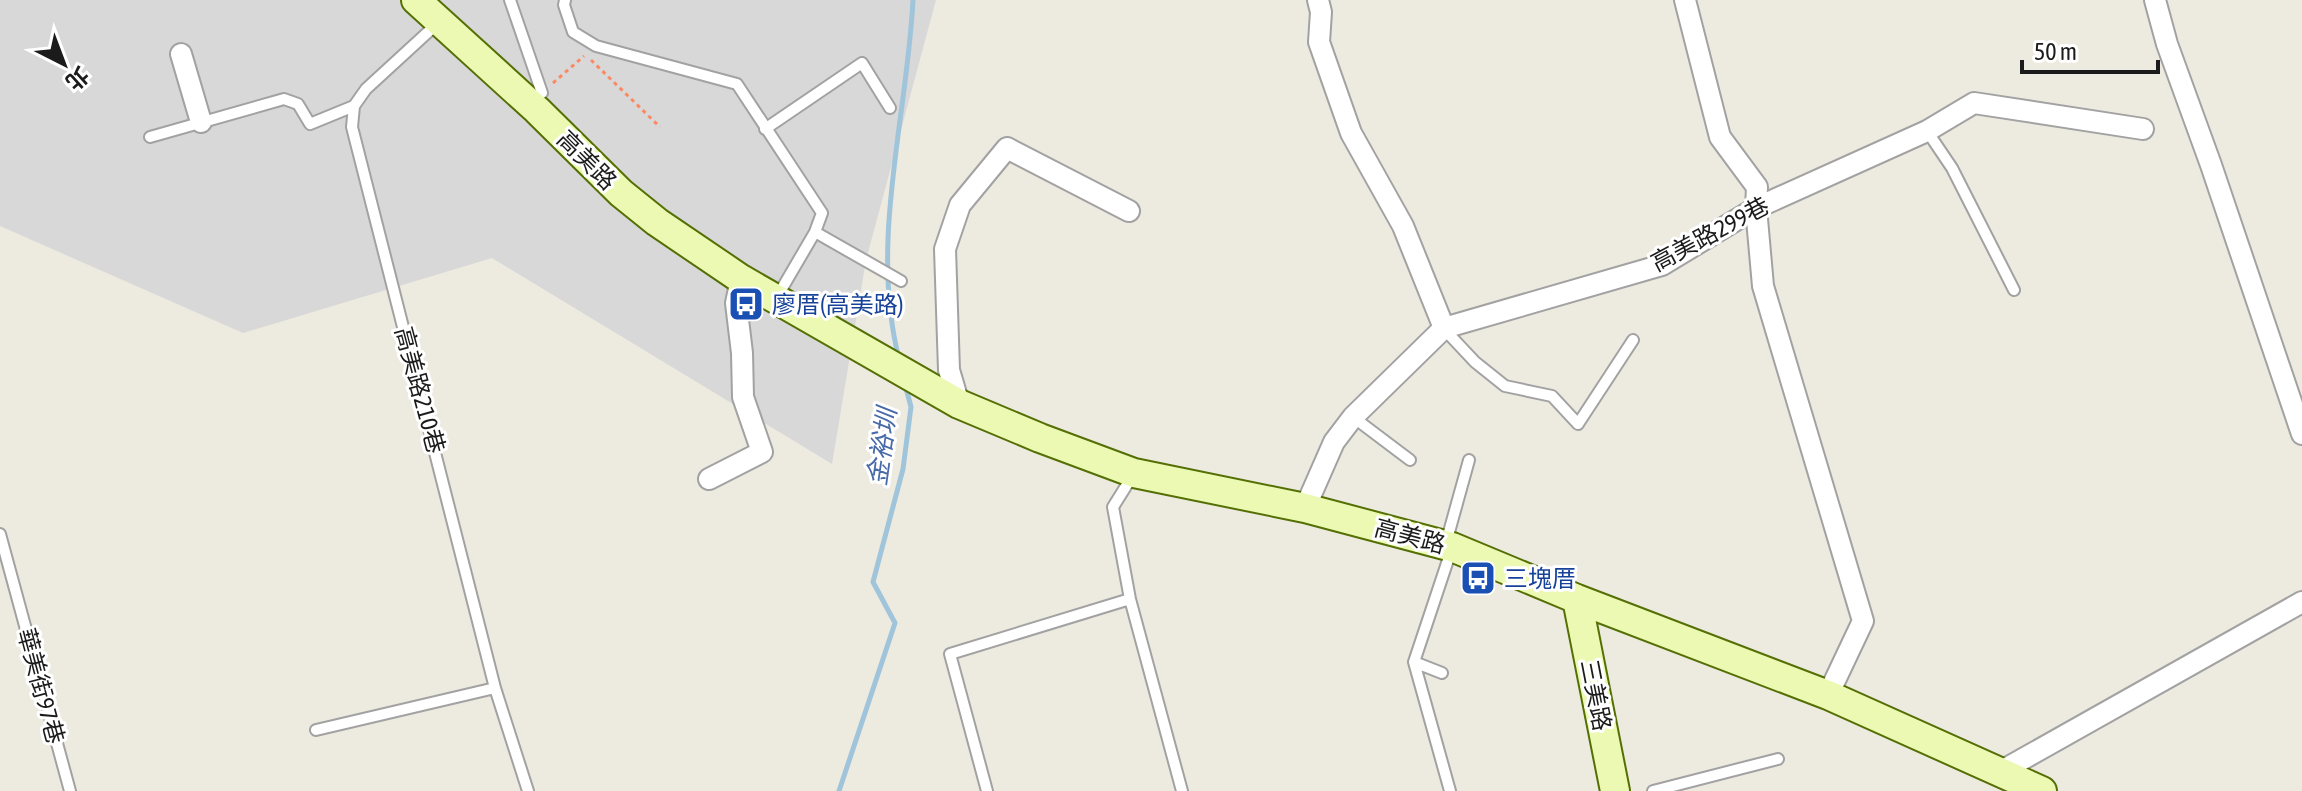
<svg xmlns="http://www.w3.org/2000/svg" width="2302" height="791" viewBox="0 0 2302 791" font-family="'Asap Condensed','Noto Sans TC',sans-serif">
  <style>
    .residential { fill: #d9d8d8 }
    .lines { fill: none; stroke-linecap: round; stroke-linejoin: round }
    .stream { stroke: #a0c5db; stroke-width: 5 }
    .lane-casing { stroke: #a2a2a2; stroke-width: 14 }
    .street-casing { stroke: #a2a2a2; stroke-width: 24 }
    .secondary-casing { stroke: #546f04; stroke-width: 32 }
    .path { stroke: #fa8a64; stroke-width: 3; stroke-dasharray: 4 4; stroke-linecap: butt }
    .lane { stroke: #fff; stroke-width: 10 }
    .street { stroke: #fff; stroke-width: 20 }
    .secondary { stroke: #ebf9b2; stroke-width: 28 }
    .labels { text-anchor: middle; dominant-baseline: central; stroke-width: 6; stroke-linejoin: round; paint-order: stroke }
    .street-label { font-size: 24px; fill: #1b1b1b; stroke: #fff }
    .transit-label { font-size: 24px; fill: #164399; stroke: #fff; text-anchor: start }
    .water-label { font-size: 26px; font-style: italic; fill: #486aa9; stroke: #fff }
  </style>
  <rect width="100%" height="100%" fill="#edeae0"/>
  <path class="residential" d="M0 0H936L866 260 832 464 492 258 243 333 0 226Z"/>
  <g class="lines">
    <path class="stream" d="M899 359C869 241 907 119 913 0
      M839 791 895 623 873 582 903 469 911 407 905 384"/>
    <defs>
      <path id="lane" d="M510 0 542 93
        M565 0 564 5 573 32 596 46 737 84 822 213 815 232 777 297
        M439 22 366 89 354 106 352 127 495 688 528 791
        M765 129 862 63 890 108
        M1927 131 1952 168 2014 290
        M150 137 284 99 298 104 310 124 354 106
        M815 232 901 281
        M1444 329 1475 362 1505 386 1552 396 1578 424 1633 340
        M1353 417 1410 460
        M1133 475 1113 507 1130 599 1182 791
        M0 534 70 791
        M1446 543 1469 460
        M1414 662 1442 673
        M316 730 495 688
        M987 791 950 654 1130 599
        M1450 791 1414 662 1452 548
        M1653 791 1778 759"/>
      <path id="street" d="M1318 0 1321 12 1319 42 1351 133 1403 226 1444 328
        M1685 0 1720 137 1757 187 1756 208 1763 286 1863 621 1828 695
        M2155 0 2167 44 2211 165 2302 434
        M181 54 201 122
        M959 404 949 370 945 249 960 205 1007 148 1129 211
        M709 479 762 452 743 397 742 353 736 303 741 279
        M1305 508 1334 442 1353 417 1444 328 1662 265 1756 208 1927 131 1974 103 2143 129
        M1998 773 2302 602"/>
      <path id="secondary" d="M416 0 537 110 621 193 657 222 741 279 959 404 1040 438 1134 473 1305 508 1452 547 1577 599 1828 695 2042 791
        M1577 599 1615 791"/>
    </defs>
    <use href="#lane" class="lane-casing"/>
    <use href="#street" class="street-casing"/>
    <use href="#secondary" class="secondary-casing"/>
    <path class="path" d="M591 60 660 127
      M553 83 584 56"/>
    <use href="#lane" class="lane"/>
    <use href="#street" class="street"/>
    <use href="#secondary" class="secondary"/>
  </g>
  <defs>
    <symbol id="bus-square" viewBox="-11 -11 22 22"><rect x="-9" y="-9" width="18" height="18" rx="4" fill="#1a4fb4" stroke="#fff"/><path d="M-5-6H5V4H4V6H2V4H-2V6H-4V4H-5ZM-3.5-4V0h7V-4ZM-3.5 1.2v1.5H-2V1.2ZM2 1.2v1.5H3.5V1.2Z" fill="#fff"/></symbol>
  </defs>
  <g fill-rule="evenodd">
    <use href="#bus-square" x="726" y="284" width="40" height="40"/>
    <use href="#bus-square" x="1458" y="558" width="40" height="40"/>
  </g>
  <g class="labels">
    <g class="street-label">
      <text transform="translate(587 160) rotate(45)">高美路</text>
      <text transform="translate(1710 234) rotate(-28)">高美路299巷</text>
      <text transform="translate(420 390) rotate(75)">高美路210巷</text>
      <text transform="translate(1410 536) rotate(15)">高美路</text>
      <text transform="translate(41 686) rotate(75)">華美街97巷</text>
      <text transform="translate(1596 695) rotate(79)">三美路</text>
    </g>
    <g class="transit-label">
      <text x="772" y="304">廖厝(高美路)</text>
      <text x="1504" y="578">三塊厝</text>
    </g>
    <g class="water-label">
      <text transform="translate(882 447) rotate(-82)">金裕圳</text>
    </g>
  </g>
  <g transform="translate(64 64) rotate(138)" stroke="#ffffff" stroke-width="6" paint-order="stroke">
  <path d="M0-6L14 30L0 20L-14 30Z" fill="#1b1b1b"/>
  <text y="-12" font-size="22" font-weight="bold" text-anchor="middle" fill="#1b1b1b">北</text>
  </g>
  <path d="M2022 60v12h136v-12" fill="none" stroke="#1b1b1b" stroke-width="4"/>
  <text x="2034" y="60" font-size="24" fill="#1b1b1b" stroke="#ffffff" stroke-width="6" paint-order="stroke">50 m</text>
</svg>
